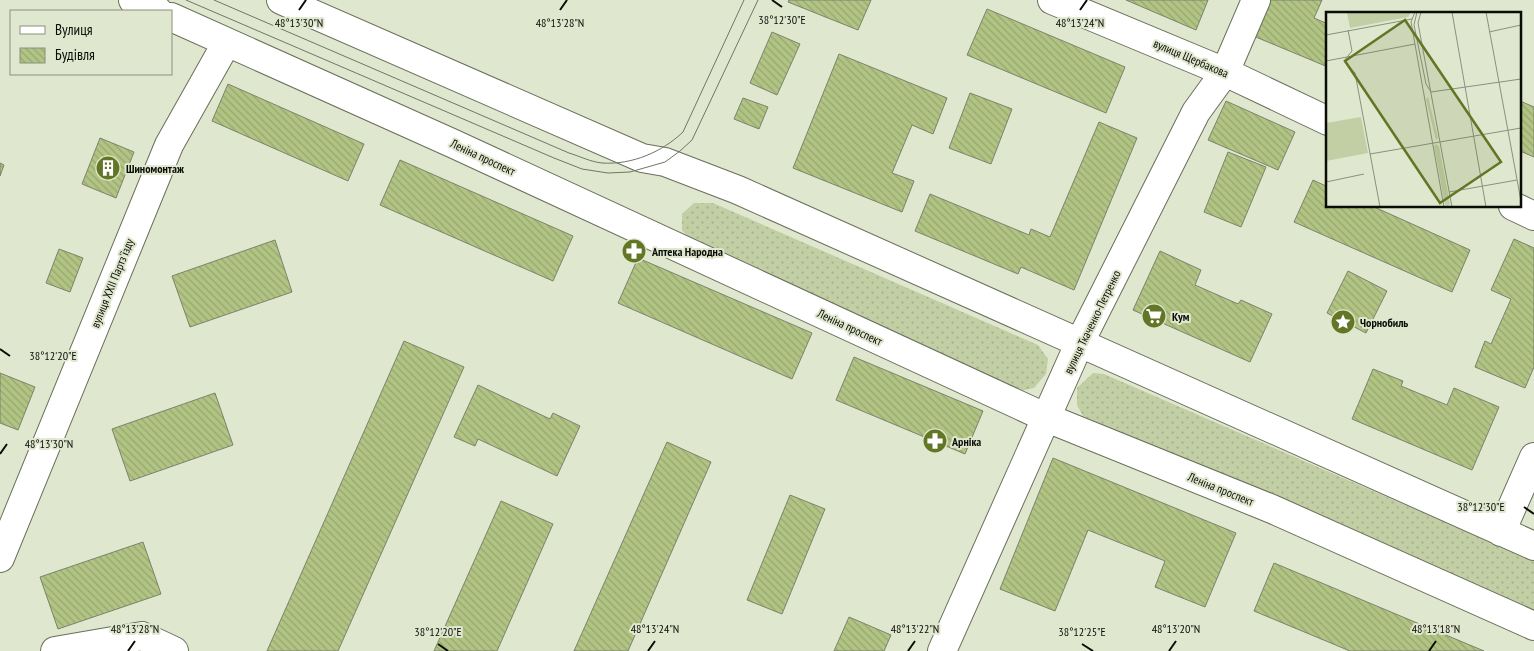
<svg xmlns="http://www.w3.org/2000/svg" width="1534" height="651" viewBox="0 0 1534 651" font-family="'PT Sans Narrow',sans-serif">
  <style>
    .grass { fill: url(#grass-dots) }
    .building { fill: url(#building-back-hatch); stroke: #7c826d }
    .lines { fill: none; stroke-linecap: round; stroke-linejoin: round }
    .minor-casing { stroke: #696f5a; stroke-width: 30 }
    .minor { stroke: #fff; stroke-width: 28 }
    .tram { stroke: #707566; stroke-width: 1 }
    .ticks { fill: none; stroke: #0a0d06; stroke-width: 2 }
    .labels { text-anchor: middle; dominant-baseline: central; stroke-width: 4; stroke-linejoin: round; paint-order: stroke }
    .street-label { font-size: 12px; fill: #0a0d06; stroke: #e0e7cf }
    .poi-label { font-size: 12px; font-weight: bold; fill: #0a0d06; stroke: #e0e7cf; text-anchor: start }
    .inset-road { fill: none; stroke: #8a907f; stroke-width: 1 }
    .view { fill: #637625; fill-opacity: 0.15; stroke: #637625; stroke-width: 2.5 }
    .inset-edge { fill: none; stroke: #0a0d06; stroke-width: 2.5 }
    .ticks-label { font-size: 12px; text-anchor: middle; fill: #0a0d06; stroke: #e0e7cf; stroke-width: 4; stroke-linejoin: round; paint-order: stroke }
  </style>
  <defs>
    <pattern id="grass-dots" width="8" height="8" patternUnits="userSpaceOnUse" patternTransform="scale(1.25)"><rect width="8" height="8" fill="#c2cea4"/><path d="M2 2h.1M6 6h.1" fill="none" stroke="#a5b08c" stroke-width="1.8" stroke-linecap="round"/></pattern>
    <pattern id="building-back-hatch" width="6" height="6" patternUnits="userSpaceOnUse" patternTransform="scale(1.25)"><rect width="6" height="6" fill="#b1c483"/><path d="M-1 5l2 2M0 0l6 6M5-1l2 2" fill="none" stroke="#97a770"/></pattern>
  </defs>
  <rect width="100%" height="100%" fill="#e0e7cf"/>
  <path class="grass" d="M694 203H713L1038 345 1048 359 1046 374 1034 388 1020 391 693 243 682 230V214Z
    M1093 373 1104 374 1534 561V615L1083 416 1077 405V388Z"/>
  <path class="building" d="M789 0H871L858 30 788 2Z
    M1126 0H1208L1196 30Z
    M1266 0H1322L1314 18 1328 24V67L1251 35Z
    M987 9 1125 67 1106 113 967 55Z
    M772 32 800 44 777 95 750 83Z
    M839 54 947 98 933 134 912 125 892 173 914 181 902 212 793 168Z
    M228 84 364 144 348 181 212 121Z
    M970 93 1012 109 991 164 949 148Z
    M743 98 768 107 759 129 734 119Z
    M1226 101 1295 132 1278 170 1208 140Z
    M1520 101 1534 107V157L1520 151Z
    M1099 122 1137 138 1074 290 1021 267 1018 274 915 231 930 194 1029 235 1031 229 1050 237Z
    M100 138 134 152 116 198 82 184Z
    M1228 152 1266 167 1241 227 1204 212Z
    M400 160 573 236 553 281 380 205Z
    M0 163 4 165 0 176Z
    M1313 180 1328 187V206H1372L1470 250 1452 292 1294 222Z
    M1514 239 1534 248V367L1525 388 1475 367 1485 341 1491 344 1511 299 1491 290Z
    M275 240 292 292 190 327 172 276Z
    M59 249 83 258 70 292 46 283Z
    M1160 251 1201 270 1195 285 1238 304 1241 300 1272 314 1250 362 1133 310Z
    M638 258 812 333 792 379 618 303Z
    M1348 271 1387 291 1366 333 1327 313Z
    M404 341 464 367 338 651H267Z
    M854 357 983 411 965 454 836 400Z
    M1373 369 1403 381 1401 386 1447 405 1454 388 1499 407 1472 470 1352 419Z
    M0 373 35 387 18 430 0 423Z
    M478 385 550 419 553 413 580 426 557 476 478 439 475 446 454 437Z
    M215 393 233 445 130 481 112 429Z
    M667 442 711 462 628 651H574Z
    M1053 458 1236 533 1205 607 1155 587 1165 561 1088 530 1055 611 1000 589Z
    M790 495 825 509 782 614 747 600Z
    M501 501 553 524 497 651H434Z
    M143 542 161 594 58 629 40 577Z
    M1274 563 1484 651H1350L1254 611Z
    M849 617 891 635 884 651H834Z"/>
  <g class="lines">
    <defs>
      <path id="minor" d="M133 0 158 11
        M281 0 642 158 665 162 738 190 1534 546
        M1052 0 1225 72 1328 121
        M171 17 454 144 1047 418 1272 509 1534 626
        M1513 206 1534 216
        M1501 532 1534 457
        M0 558 169 145 227 42
        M55 651 142 636 174 651
        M942 651 1079 344 1196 112 1225 72 1256 0"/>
    </defs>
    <use href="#minor" class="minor-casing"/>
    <use href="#minor" class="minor"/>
    <path class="tram" d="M186 0 554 158 582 169 608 173 630 172 665 162 680 151 692 140 758 0
      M214 0 569 153C579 156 591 162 602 163 632 165 662 152 683 132L744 0"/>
  </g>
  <path class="ticks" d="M772 0 782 7M299 10 306 0M560 10 567 0M1080 10 1087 0M0 349 10 356M0 454 7 444M1524 507 1534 514M438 644 448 651M1082 644 1093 651M128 651 135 641M648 651 655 641M908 651 915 641M1169 651 1176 641M1429 651 1436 641"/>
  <defs>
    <symbol id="building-disc" viewBox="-11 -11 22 22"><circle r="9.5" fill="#637625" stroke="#e0e7cf"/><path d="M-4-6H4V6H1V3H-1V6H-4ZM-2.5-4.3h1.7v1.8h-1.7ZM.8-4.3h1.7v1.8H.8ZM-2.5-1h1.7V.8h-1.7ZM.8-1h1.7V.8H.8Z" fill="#fff"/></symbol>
    <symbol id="pharmacy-disc" viewBox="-11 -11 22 22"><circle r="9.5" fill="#637625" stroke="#e0e7cf"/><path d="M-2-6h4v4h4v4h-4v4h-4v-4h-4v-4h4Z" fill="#fff"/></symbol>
    <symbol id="supermarket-disc" viewBox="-11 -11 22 22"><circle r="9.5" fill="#637625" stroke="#e0e7cf"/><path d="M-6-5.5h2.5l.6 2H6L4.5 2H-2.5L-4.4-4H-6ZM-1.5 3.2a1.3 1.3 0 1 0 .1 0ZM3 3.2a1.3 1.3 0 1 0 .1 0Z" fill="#fff"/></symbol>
    <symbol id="sight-disc" viewBox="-11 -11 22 22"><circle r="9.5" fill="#637625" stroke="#e0e7cf"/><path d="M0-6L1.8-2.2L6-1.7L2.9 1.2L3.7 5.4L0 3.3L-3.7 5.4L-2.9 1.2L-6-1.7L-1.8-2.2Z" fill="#fff"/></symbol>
  </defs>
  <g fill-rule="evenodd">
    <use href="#building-disc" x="94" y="154" width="28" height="28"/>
    <use href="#pharmacy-disc" x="620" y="237" width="28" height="28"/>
    <use href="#supermarket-disc" x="1140" y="302" width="28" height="28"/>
    <use href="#sight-disc" x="1329" y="308" width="28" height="28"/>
    <use href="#pharmacy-disc" x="921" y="427" width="28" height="28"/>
  </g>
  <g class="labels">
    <g class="street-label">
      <text transform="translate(1191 58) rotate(23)">вулиця Щербакова</text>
      <text transform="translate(483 157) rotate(25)">Леніна проспект</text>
      <text transform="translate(112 283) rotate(-68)">вулиця XXII Партз'їзду</text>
      <text transform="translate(1092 322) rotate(-64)">вулиця Ткаченко-Петренко</text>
      <text transform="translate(850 327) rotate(25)">Леніна проспект</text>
      <text transform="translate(1221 489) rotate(22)">Леніна проспект</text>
    </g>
    <g class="poi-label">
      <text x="126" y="168">Шиномонтаж</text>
      <text x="652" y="251">Аптека Народна</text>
      <text x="1172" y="316">Кум</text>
      <text x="1360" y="322">Чорнобиль</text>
      <text x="952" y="441">Арніка</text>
    </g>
  </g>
  <g transform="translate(1326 12)">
    <rect width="195" height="195" fill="#e0e7cf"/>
    <path d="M102 85 112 126 110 128 100 87ZM110 132 113 134 124 192 122 194 119 193 108 134Z" fill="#c2cea4"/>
    <path d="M35 105 42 141 0 149V111Z" fill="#c2cea4"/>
    <path d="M21 0H85L82 5 24 16Z" fill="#c2cea4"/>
    <path class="inset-road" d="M89 0 85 10 118 195M91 0 88 13 100 72 105 80 195 67M95 0 92 11 126 195M126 0 160 195M160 0 195 189M22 18 26 39 18 49 29 61 54 195M163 20 195 13M0 23 86 7M0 49 89 32M44 142 195 116M0 170 38 162M123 180 191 168"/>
    <path class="view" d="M79 8 175 150 114 191 19 49Z"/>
    <rect width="195" height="195" class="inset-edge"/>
  </g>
  <g class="ticks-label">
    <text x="782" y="24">38°12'30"E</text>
    <text x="299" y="27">48°13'30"N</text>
    <text x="560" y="27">48°13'28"N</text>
    <text x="1080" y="27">48°13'24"N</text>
    <text x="53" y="360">38°12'20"E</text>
    <text x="49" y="448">48°13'30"N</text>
    <text x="1481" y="511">38°12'30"E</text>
    <text x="135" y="633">48°13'28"N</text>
    <text x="655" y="633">48°13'24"N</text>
    <text x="915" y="633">48°13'22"N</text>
    <text x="1176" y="633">48°13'20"N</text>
    <text x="1436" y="633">48°13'18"N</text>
    <text x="438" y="636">38°12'20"E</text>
    <text x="1082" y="636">38°12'25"E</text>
  </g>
  <rect x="10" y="10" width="162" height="65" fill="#e0e7cf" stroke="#8a907f"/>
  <rect x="20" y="26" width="25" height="8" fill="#ffffff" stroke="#8a907f"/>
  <text x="55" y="35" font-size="15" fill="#0a0d06">Вулиця</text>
  <rect x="20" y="48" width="25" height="15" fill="url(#building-back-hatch)" stroke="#8a907f"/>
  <text x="55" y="60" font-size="15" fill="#0a0d06">Будівля</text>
</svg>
